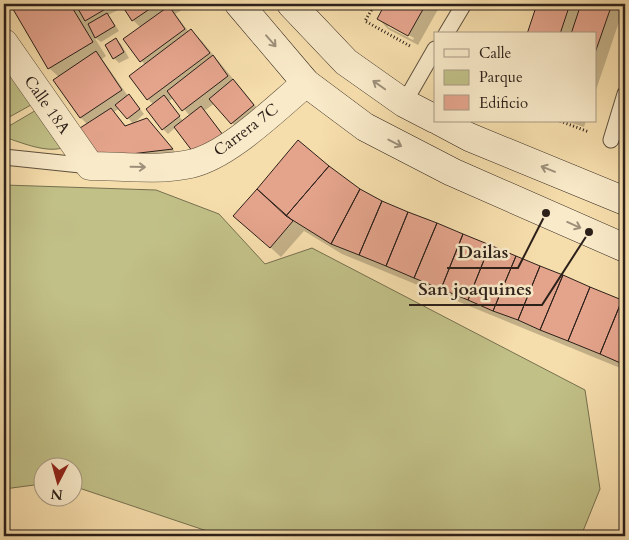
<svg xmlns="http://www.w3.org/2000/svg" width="629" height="540" viewBox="0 0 629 540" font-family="Cardo,serif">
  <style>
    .green { fill: #c1c087; stroke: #767050 }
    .shadow { fill: #0003; fill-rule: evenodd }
    .building { fill: #e4a48c; stroke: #2c201a }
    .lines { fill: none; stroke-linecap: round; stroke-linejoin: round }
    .lane-casing { stroke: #5e503e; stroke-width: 17 }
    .street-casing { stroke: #5e503e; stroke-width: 29 }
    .secondary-casing { stroke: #2c201a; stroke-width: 29 }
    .path { stroke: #2c201a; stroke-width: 3; stroke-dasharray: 1 2.5; stroke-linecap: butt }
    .lane { stroke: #f9eac9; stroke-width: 15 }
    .street { stroke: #f9eac9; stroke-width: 28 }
    .secondary { stroke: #f9eac9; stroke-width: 28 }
    .oneway { stroke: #9d8f7a }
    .labels { text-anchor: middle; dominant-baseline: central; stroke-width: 5; stroke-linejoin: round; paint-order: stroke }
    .street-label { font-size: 16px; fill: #2c201a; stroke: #f9eac9 }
    .leader { fill: none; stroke: #2c201a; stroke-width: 2 }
    .callout-dot { fill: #2c201a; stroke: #f9eac9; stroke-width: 2 }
    .callout-label { font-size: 18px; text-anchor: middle; font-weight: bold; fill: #2c201a; stroke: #f9eac9; stroke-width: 5; stroke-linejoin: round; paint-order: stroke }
  </style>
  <rect width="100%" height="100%" fill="#f6deac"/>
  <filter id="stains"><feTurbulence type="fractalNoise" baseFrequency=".004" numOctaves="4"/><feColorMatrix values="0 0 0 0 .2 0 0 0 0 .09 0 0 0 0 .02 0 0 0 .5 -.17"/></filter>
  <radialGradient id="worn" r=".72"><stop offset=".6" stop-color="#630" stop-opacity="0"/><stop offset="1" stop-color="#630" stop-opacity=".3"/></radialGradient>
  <path class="green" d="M4 58 31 105 4 120Z
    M38 109 66 147C47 154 23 143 4 137V129Z
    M4 185 156 190 219 214 265 264 312 248 585 390 600 489 581 536H214L210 532 73 486 72 468H42V484L4 489Z"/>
  <path class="shadow" d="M11 4H75L77 8 81 6 79 4H114L118 10 108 15 119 31 101 42 94 37 106 56 102 59 128 96 134 101 144 114 133 124 120 108 114 112 127 127 156 129 181 159 108 168 88 125 81 118 55 80 59 77 49 68Z
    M122 4H185L187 7 175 14 189 32 191 30 201 40 259 110 237 128 215 103 204 111 235 149 176 127 168 134 163 129 154 105 148 99 145 65 125 40 141 28 133 20ZM174 97 190 116 183 121 168 102Z
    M386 4H441L418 45 388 29 378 18ZM388 24 414 38 413 40 388 27Z
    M538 4H625L595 93V34H528Z
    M116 39 121 44 129 58 119 63 114 58Z
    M566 121H586L584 127Z
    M298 141 359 190 381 202 625 302V370L342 254 304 231 281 257 245 225Z"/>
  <path class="building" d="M10 4H70L93 42 48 69Z
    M82 4H114L85 21 77 7Z
    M121 4H157L132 21Z
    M385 4H426L408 36 377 19Z
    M537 4H570L560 34H527Z
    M581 4H612L595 53V34H571Z
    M169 6 185 29 140 62 123 39Z
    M107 13 115 26 95 38 88 24Z
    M191 29 210 53 147 100 129 76Z
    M116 38 124 52 113 59 105 45Z
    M96 51 122 90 80 118 53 80Z
    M213 55 228 76 182 111 167 91Z
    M233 79 254 105 231 124 209 99Z
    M129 94 140 109 127 119 115 105Z
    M164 95 180 116 162 130 146 109Z
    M201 106 226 139 199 160 174 127Z
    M111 108 125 126 147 118 173 149 97 158 80 128Z
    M298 140 329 166 286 216 257 189Z
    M329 166 360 189 331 244 286 216Z
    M257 189 293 221 270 248 233 216Z
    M360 189 382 201 359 255 331 244Z
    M382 201 408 212 386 266 359 255Z
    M408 212 437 223 414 278 386 266Z
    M437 223 463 234 441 289 414 278Z
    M463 234 490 245 468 300 441 289Z
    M490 245 516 256 493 311 468 300Z
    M516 256 540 266 518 320 493 311Z
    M540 266 563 275 540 330 518 320Z
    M563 275 590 287 568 341 540 330Z
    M590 287 622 300 600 354 568 341Z
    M622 300 625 301V365L600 354Z"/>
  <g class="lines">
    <defs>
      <path id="lane" d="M446 34 464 4
        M404 103 435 49
        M611 140 625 94
        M4 157 90 166"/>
      <path id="street" d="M4 43 90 166C121 166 159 171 190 164 228 156 275 109 306 83"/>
      <path id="secondary" d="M239 4 306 83 365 127 452 172 625 248
        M291 4 346 62 404 103 435 119
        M439 121 469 137 625 201"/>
    </defs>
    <use href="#lane" class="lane-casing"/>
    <use href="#street" class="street-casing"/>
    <use href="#secondary" class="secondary-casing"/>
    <path class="path" d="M375 4 365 21 410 46
      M560 121 589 132"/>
    <use href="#lane" class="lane"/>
    <use href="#street" class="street"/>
    <use href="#secondary" class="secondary"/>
  </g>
  <defs><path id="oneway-shaft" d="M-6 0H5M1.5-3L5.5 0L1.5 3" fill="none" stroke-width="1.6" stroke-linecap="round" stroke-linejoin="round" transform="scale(1.25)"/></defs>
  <g class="oneway">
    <use href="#oneway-shaft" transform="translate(271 41) rotate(49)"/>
    <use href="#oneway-shaft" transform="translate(379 85) rotate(-145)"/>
    <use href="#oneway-shaft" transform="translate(395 143) rotate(27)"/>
    <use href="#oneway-shaft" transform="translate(138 167) rotate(1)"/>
    <use href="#oneway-shaft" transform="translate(548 169) rotate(-158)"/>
    <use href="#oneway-shaft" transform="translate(574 225) rotate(24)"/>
  </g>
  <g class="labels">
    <g class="street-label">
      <text transform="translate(47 105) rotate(55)">Calle 18A</text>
      <text transform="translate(246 130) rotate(-37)">Carrera 7C</text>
    </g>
  </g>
  <path class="leader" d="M546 213L518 268H447M589 232L542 305H409"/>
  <g class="callout-dot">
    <circle cx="546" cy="213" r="5"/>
    <circle cx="589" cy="232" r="5"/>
  </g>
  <g class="callout-label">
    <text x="483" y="258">Dailas</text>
    <text x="475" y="295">San joaquines</text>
  </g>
  <rect width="629" height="540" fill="none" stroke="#f6deac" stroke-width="20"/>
  <rect x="5" y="5" width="619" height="530" fill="none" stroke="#2c201a" stroke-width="2.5"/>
  <rect x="10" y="10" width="609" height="520" fill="none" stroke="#2c201a"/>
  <rect x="434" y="32" width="162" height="90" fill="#f9eac9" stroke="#a79983"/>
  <rect x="444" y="49" width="25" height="8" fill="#f9eac9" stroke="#a79983"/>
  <text x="479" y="58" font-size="15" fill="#2c201a">Calle</text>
  <rect x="444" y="70" width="25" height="15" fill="#c1c087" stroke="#a79983"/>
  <text x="479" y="82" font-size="15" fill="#2c201a">Parque</text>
  <rect x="444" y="95" width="25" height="15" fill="#e4a48c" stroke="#a79983"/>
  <text x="479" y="108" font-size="15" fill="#2c201a">Edificio</text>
  <g transform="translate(58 482) rotate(186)"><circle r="24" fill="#f9eac9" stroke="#a79983"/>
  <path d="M0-4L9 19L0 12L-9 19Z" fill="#8f2418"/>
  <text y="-8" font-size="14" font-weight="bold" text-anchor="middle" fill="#2c201a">N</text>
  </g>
  <rect width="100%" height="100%" filter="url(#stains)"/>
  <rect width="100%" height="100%" fill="url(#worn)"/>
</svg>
